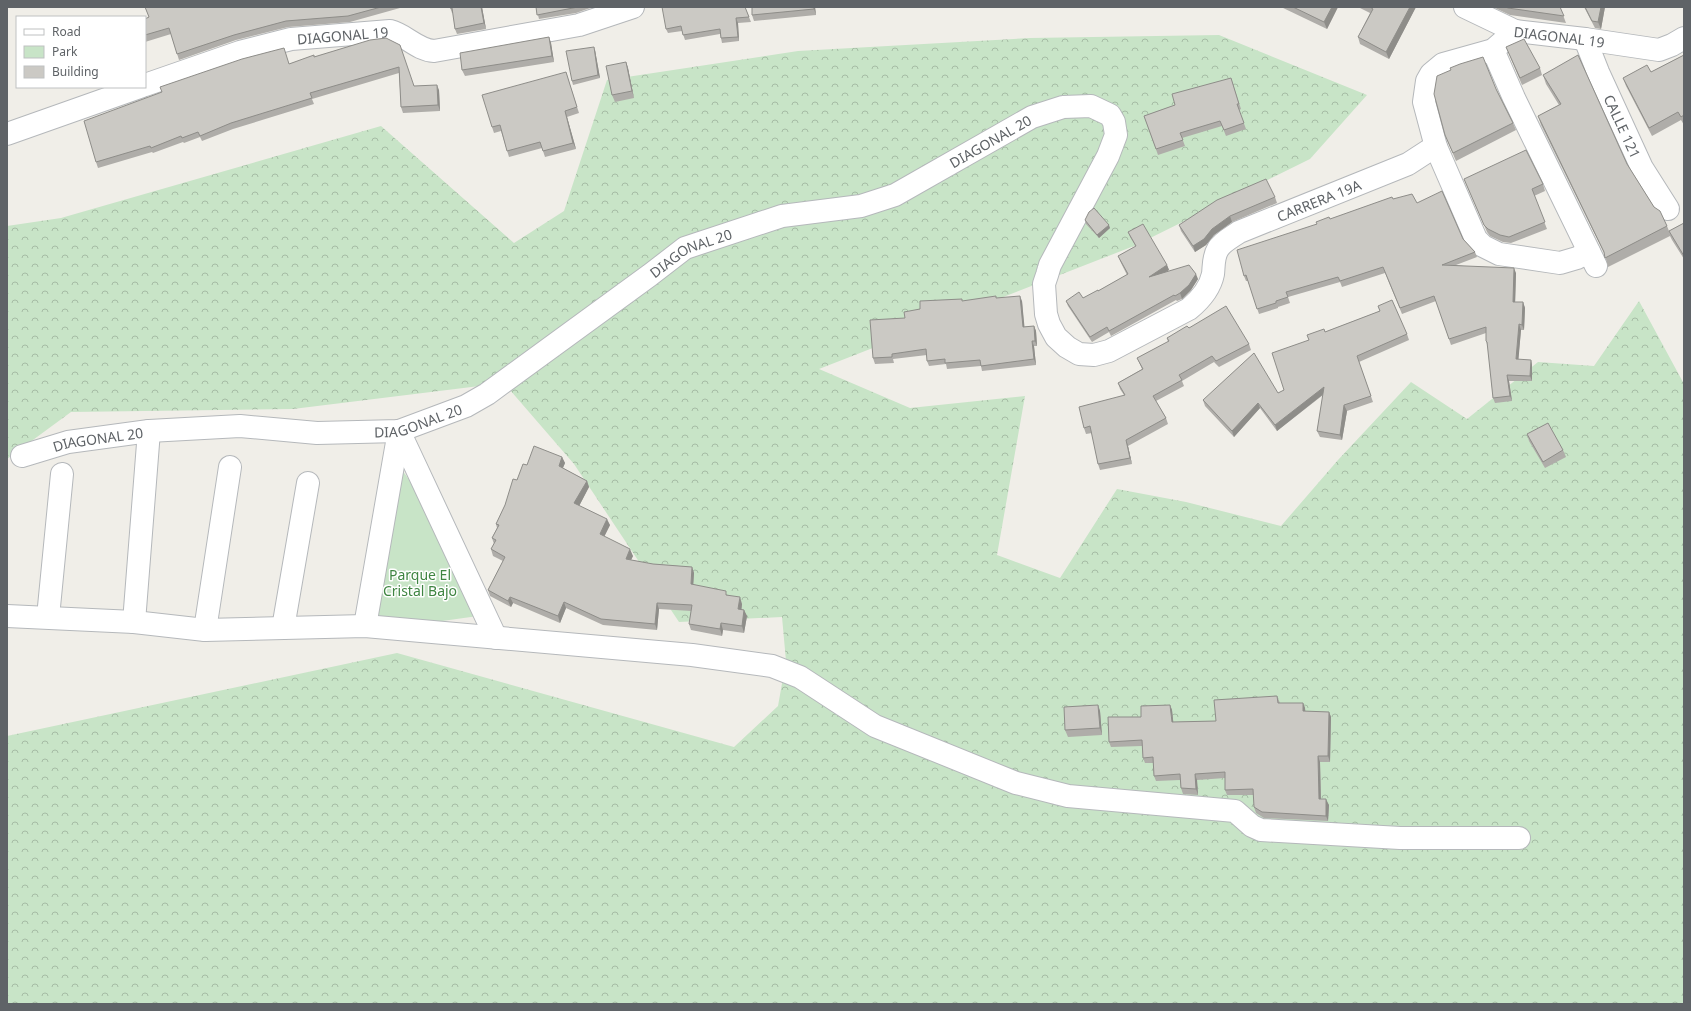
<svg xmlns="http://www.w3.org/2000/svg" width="1691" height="1011" viewBox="0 0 1691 1011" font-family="'Noto Sans',sans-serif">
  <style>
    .forest { fill: url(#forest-crowns) }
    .park { fill: #c8e4c7 }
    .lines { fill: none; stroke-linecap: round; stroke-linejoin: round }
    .street-casing { stroke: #b5b8bb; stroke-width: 24 }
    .street { stroke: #fff; stroke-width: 22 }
    .wall { fill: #afada9 }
    .shaded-wall { fill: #8e8d89 }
    .building { fill: #cbc9c4; stroke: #8e8d89 }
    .labels { text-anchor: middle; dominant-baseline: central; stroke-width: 3; stroke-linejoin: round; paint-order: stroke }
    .street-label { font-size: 14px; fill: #5f6367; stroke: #fff }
    .park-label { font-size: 14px; fill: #3f8542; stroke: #fff }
  </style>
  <defs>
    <pattern id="forest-crowns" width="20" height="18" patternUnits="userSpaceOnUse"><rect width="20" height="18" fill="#c8e4c7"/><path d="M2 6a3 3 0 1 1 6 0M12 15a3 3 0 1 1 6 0" fill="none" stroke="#a6bca5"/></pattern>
  </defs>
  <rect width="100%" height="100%" fill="#f0eee8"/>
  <path class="forest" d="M1219 35 1367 95 1310 159 1134 246 819 369 910 408 1025 396 997 555 1060 578 1117 489 1186 502 1281 526 1338 460 1411 382 1467 419 1538 362 1594 366 1639 301 1684 384V1004H7V736L397 653 734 747 778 706 786 661 782 617 679 622 574 464 504 383 293 409 71 412 7 459V226L61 218 381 126 514 243 564 211 607 80 798 51 1030 38Z"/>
  <path class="park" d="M402 470 413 485 478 616 428 623 372 616Z"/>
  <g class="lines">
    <defs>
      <g id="street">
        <path id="s1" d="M1465 7 1515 31 1585 39 1659 50 1672 45 1684 38"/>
        <path id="s2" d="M1585 39 1598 72 1642 168 1668 209"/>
        <path d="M1493 50 1514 98 1596 266"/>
        <path id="s3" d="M145 85 240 52 291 39 390 31C406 35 417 50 434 51L579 25 633 7"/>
        <path d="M7 134 140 87"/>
        <path d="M1436 147 1476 239 1483 246 1499 254 1560 263 1577 258 1589 252"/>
        <path d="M399 431 496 638"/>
        <path id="s4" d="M22 456 68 442 149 431 240 426 317 433 399 431 466 406 487 394 650 275 685 248 782 216 861 206 895 195 1032 117 1063 107 1091 106 1110 115 1114 122 1116 135 1108 156 1050 265 1047 275 1044 284 1046 314 1049 324 1056 337 1067 347 1079 354 1094 355 1109 351 1189 309C1200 300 1210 289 1213 274 1214 266 1213 257 1218 249 1222 242 1232 237 1239 232L1408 164 1428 151 1436 147 1424 102 1427 81 1431 74 1443 64 1493 50 1515 31"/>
        <path d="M7 616 134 622 205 630 365 626 692 655 772 666 800 677 875 726 1016 783 1068 796 1235 811 1252 826 1261 830 1400 838H1519"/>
        <path d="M48 617 62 474"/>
        <path d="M134 622 149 431"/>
        <path d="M365 626 399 431"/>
        <path d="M283 628 308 483"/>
        <path d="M205 630 230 467"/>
      </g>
    </defs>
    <use href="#street" class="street-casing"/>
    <use href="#street" class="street"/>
  </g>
  <path class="wall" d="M145 7H399L400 8 350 22 288 27 236 40 179 60 171 34 145 42V19L149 17Z
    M450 7H482L486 29 457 34 455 29 453 13H452Z
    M536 7H593L576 13 539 19Z
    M745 7 751 22 738 23 739 41 722 43 721 38 720 34 685 40 682 31 668 33 666 29Z
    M752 7H815L816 15 754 21 752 15Z
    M1281 7H1338L1327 29Z
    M1358 7H1416L1389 59 1360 44 1358 37 1370 13Z
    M1493 7H1560L1566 23 1510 15Z
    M1584 7H1605L1601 29 1595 28Z
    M549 37 551 43 554 62 465 76 462 70Z
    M386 38 414 86 439 90 440 111 403 113 401 107 399 73 312 99 314 104 233 129 202 141 200 137 184 143 183 142 153 153 152 152 98 168 96 162 289 64 314 57Z
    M1506 47 1540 68 1542 75 1522 85Z
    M595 50 600 78 573 85 572 81Z
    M1684 55V125L1681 120 1652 136 1626 86 1623 78 1651 72Z
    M626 62 628 68 634 98 615 102 612 95Z
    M566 72 579 113 567 117 576 149 545 157 542 148 509 157 501 131 494 133 492 127Z
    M1543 75 1627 164 1654 207 1667 226 1669 231 1684 223V259L1672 240 1670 236 1608 267 1605 255 1541 125 1538 116 1559 105 1546 84Z
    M1231 78 1241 109 1239 110 1246 129 1226 136 1222 126 1182 138 1185 146 1158 155 1144 116 1175 105Z
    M1496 89 1513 123 1516 130 1456 161 1445 135Z
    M1464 179 1543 184 1545 191 1534 196 1547 229 1511 243 1503 242 1490 236 1487 232Z
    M1275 197 1277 203 1232 222 1214 235 1206 245 1195 252 1181 231 1179 225Z
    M1393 199 1417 203 1463 239 1475 252 1477 257 1456 265 1516 273 1515 302H1523L1525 308 1524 330H1521L1518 360H1531L1532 365V381H1509L1512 401 1495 403 1493 398 1488 347 1486 341V333L1451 345 1436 301 1402 314 1385 273 1342 287 1340 282 1288 297 1290 303 1278 307V308L1259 314 1248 281H1246L1244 276 1317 224Z
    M1085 220 1110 228 1099 238 1086 224Z
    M1128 232 1167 265 1169 270 1166 271 1198 279 1191 290 1182 299 1177 301 1176 300 1111 336 1109 332 1092 342 1068 306 1066 301 1083 298 1098 291 1127 275 1120 261 1118 256 1136 247 1130 237Z
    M996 298 1022 301 1024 327 1034 326 1036 331 1037 346H1034L1036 365 982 371 981 366 947 369 946 364 929 366 927 361V355L893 359 894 363 875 364 873 358 905 318 920 309 963 301Z
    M1378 306 1407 334 1409 340 1359 362 1373 402 1347 411 1342 440 1320 437 1317 431 1323 395 1277 431 1260 408 1234 437 1205 406 1203 400 1278 393 1284 390 1309 340 1325 332 1380 311Z
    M1189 328 1249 344 1251 350 1219 367 1214 362 1182 381 1184 386 1156 401 1166 418 1168 424 1128 446 1132 464 1100 470 1098 464 1092 433 1086 434 1084 428 1124 395 1120 389 1118 383 1142 369 1137 358 1168 342 1167 338Z
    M1527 434 1563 450 1566 457 1545 468 1529 441Z
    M562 457 565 463 563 468 587 481 589 487 579 506 610 525 604 537 633 556 631 560 653 564 692 567 694 573 693 584 728 595 742 604 741 609 744 610 747 616 744 633 723 630 722 636 691 630 689 624 691 611 659 609 657 630 603 625 566 608 560 623 513 603 511 607 490 596 488 590 503 561 493 556 491 549 494 544 492 538 497 528 496 524 517 480 527 465Z
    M1277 696 1280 703H1303L1305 708V711L1329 712 1331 717 1330 762H1320L1321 799 1329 805 1328 821 1264 818 1256 813 1254 807V795H1227L1225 790V778L1197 780 1198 795 1183 794 1181 788 1180 780 1156 781 1154 776 1153 763H1145L1143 758 1142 746 1111 747 1109 742 1141 717 1170 705 1172 710 1173 722 1216 721Z
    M1098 705 1100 711 1102 735 1068 737 1065 730Z"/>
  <path class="shaded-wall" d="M481 7H482L486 29 484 23Z
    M814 7H815L816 15 814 9Z
    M1332 7H1338L1327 29 1324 22Z
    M1410 7H1416L1389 59 1386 52Z
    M1601 7H1605L1601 29 1598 22Z
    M736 18 738 23 739 41 738 37Z
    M549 37 551 43 554 62 552 56Z
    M594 47 595 50 600 78 598 75Z
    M626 62 628 68 634 98 632 91Z
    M437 85 439 90 440 111 438 105Z
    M565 111 567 117 576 149 573 143Z
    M1230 216 1232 222 1214 235 1206 245 1195 252 1193 246 1212 229Z
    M1109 225 1110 228 1099 238 1097 235Z
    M1167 265 1169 270 1151 282 1149 277Z
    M1514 268 1516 273 1515 307 1513 302Z
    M1196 274 1198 279 1191 290 1182 299 1180 293Z
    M1020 296 1022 301 1025 332 1023 327Z
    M1523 302 1525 308 1524 330 1522 325Z
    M1519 324 1521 330 1518 365 1516 359Z
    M1034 326 1036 331 1037 346 1035 341Z
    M1032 341 1034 346 1036 365 1034 359Z
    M1531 360 1532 365V381L1530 376Z
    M1507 375 1509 381 1512 401 1510 396Z
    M1324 387 1326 392 1277 431 1275 425Z
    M1258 403 1260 408 1234 437 1232 431Z
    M1344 405 1347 411 1342 440 1340 435Z
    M1126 440 1128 446 1132 464 1130 458Z
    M562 457 565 463 561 472 559 466Z
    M587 481 589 487 577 510 574 503Z
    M607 519 610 525 602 541 600 534Z
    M630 549 633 556 628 566 626 559Z
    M692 567 694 573 693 590 691 584Z
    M510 597 513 603 511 607 508 601Z
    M740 597 742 604 741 615 738 609Z
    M564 602 566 608 560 623 558 616Z
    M657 603 659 609 657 630 655 624Z
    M744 610 747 616 744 633 742 626Z
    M721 623 723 630 722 636 720 629Z
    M1303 703 1305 708 1306 717 1303 711Z
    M1098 705 1100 711 1102 735 1100 728Z
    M1170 705 1172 710 1174 728 1172 722Z
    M1329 712 1331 717 1330 762 1328 756Z
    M1318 756 1320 762 1321 805 1319 799Z
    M1195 774 1197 780 1198 795 1196 789Z
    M1326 799 1329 805 1328 821 1326 816Z"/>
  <path class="building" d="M145 7H381L348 16 286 21 234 35 177 54 169 28 145 35V19L149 17Z
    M450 7H481L484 23 455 29 452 8H450Z
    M536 7H578L537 15Z
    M662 7H745L749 17 736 18 738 37 721 38 720 29 683 35 681 26 666 29Z
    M752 7H814V9L752 15Z
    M1293 7H1332L1324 22Z
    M1370 7H1410L1386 52 1358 37 1373 9Z
    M1506 7H1560L1564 16 1508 8Z
    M1585 7H1601L1598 22 1592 21Z
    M549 37 552 56 462 70 460 53Z
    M386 38 400 45 414 86 437 85 438 105 401 107 399 67 310 93 312 98 231 123 200 136 198 132 182 138 181 136 151 148 150 146 96 162 84 121 162 92 160 87 242 59 284 48 289 64 314 55V57L370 40Z
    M1524 39 1540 68 1520 78 1506 47Z
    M594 47 598 75 572 81 566 51Z
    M1578 55 1627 164 1654 207 1660 211 1667 226 1605 258 1604 252 1538 116 1561 104 1543 75Z
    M1684 55V115L1681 117 1678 112 1649 128 1623 78 1647 65 1651 72Z
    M1483 57 1496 89 1513 123 1453 153 1445 135 1434 94 1437 76 1451 70 1450 68 1460 64Z
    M626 62 632 91 612 95 606 66Z
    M566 72 577 107 565 111 573 143 543 151 540 142 507 151 500 125 492 127 482 95Z
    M1231 78 1239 104H1237L1244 123 1224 130 1220 121 1180 133 1183 140 1156 149 1144 116 1175 105 1172 94Z
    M1526 150 1543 184 1532 189 1545 222 1509 237 1500 235 1488 229 1484 225 1464 179Z
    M1266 179 1275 197 1230 216 1212 229 1204 239 1193 246 1179 225 1217 200Z
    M1442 191 1463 239 1475 252 1442 265 1514 268 1513 302H1523L1522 325 1519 324 1516 359 1531 360 1530 376 1507 375 1510 396 1493 398 1487 342 1486 341V327L1449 339 1434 296 1400 308 1383 267 1340 281 1338 277 1286 292 1288 297 1276 301V303L1257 309 1246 275 1244 276 1237 250 1317 224 1316 222 1329 217 1330 219 1392 197 1393 199 1412 194 1417 203Z
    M1094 208 1109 225 1097 235 1085 220 1089 212Z
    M1684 223V256L1669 231Z
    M1143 224 1167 265 1149 277 1189 265 1196 274 1189 285 1180 293 1175 296 1174 295 1109 331 1107 327 1090 337 1066 301 1079 292 1083 298 1098 290V291L1128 274 1118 256 1136 246 1128 232Z
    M996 296V298L1020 296 1023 327 1034 326 1035 341H1032L1034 359 981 366 980 360 945 363V359L927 361 926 349 892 354V357L873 358 870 320 905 318 904 312 920 309V301L962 299V301Z
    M1392 300 1407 334 1357 356 1371 396 1344 405 1340 435 1317 431 1324 387 1275 425 1258 403 1232 431 1203 400 1254 353 1278 393 1284 390 1272 353 1309 340 1307 335 1324 329 1325 332 1380 311 1378 306Z
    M1226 306 1249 344 1216 361 1212 356 1179 375 1182 380 1153 396 1166 418 1126 440 1130 458 1098 464 1090 426 1084 428 1079 407 1125 395 1118 383 1143 369 1137 358 1169 341 1167 338 1187 326 1189 328Z
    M1548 423 1563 450 1543 462 1527 434Z
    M534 446 562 457 559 466 587 481 574 503 607 519 600 534 630 549 626 559 653 564 692 567 691 584 726 591V595L740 597 738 609 744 610 742 626 721 623 720 629 689 624 692 605 657 603 655 624 601 619 564 602 558 616 510 597 508 601 488 590 505 557 491 549 496 540 492 538 499 525 496 524 505 505 513 479 517 480 523 464 527 465Z
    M1277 696 1278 703H1303V711L1329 712 1328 756H1318L1319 799H1326V816L1262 812 1254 807 1253 789 1225 790V772L1195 774 1196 789 1181 788 1180 774 1154 776 1153 757 1143 758 1142 740 1109 742 1108 717H1141V706L1170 705 1172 722 1216 721 1214 700Z
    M1098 705 1100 728 1065 730 1064 707Z"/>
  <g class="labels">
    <g class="street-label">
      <text stroke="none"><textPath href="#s1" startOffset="100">DIAGONAL 19</textPath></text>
      <text stroke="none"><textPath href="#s3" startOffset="205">DIAGONAL 19</textPath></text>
      <text stroke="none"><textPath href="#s2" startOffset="95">CALLE 121</textPath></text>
      <text stroke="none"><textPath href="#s4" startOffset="1049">DIAGONAL 20</textPath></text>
      <text stroke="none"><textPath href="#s4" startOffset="1753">CARRERA 19A</textPath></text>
      <text stroke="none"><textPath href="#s4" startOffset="725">DIAGONAL 20</textPath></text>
      <text stroke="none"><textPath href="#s4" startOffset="401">DIAGONAL 20</textPath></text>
      <text stroke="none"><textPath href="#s4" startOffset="78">DIAGONAL 20</textPath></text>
    </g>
    <g class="park-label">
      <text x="420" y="574">Parque El<tspan x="420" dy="16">Cristal Bajo</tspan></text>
    </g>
  </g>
  <rect width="1691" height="1011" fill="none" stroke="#5f6367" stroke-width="16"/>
  <rect x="16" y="16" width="130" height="72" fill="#ffffff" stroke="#bfc1c2"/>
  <rect x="24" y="29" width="20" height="6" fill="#ffffff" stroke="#bfc1c2"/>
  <text x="52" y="36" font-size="12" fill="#5f6367">Road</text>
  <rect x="24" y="46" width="20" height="12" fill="#c8e4c7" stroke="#bfc1c2"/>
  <text x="52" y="56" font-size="12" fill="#5f6367">Park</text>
  <rect x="24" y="66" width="20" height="12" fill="#cbc9c4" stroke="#bfc1c2"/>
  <text x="52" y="76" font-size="12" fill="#5f6367">Building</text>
</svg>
